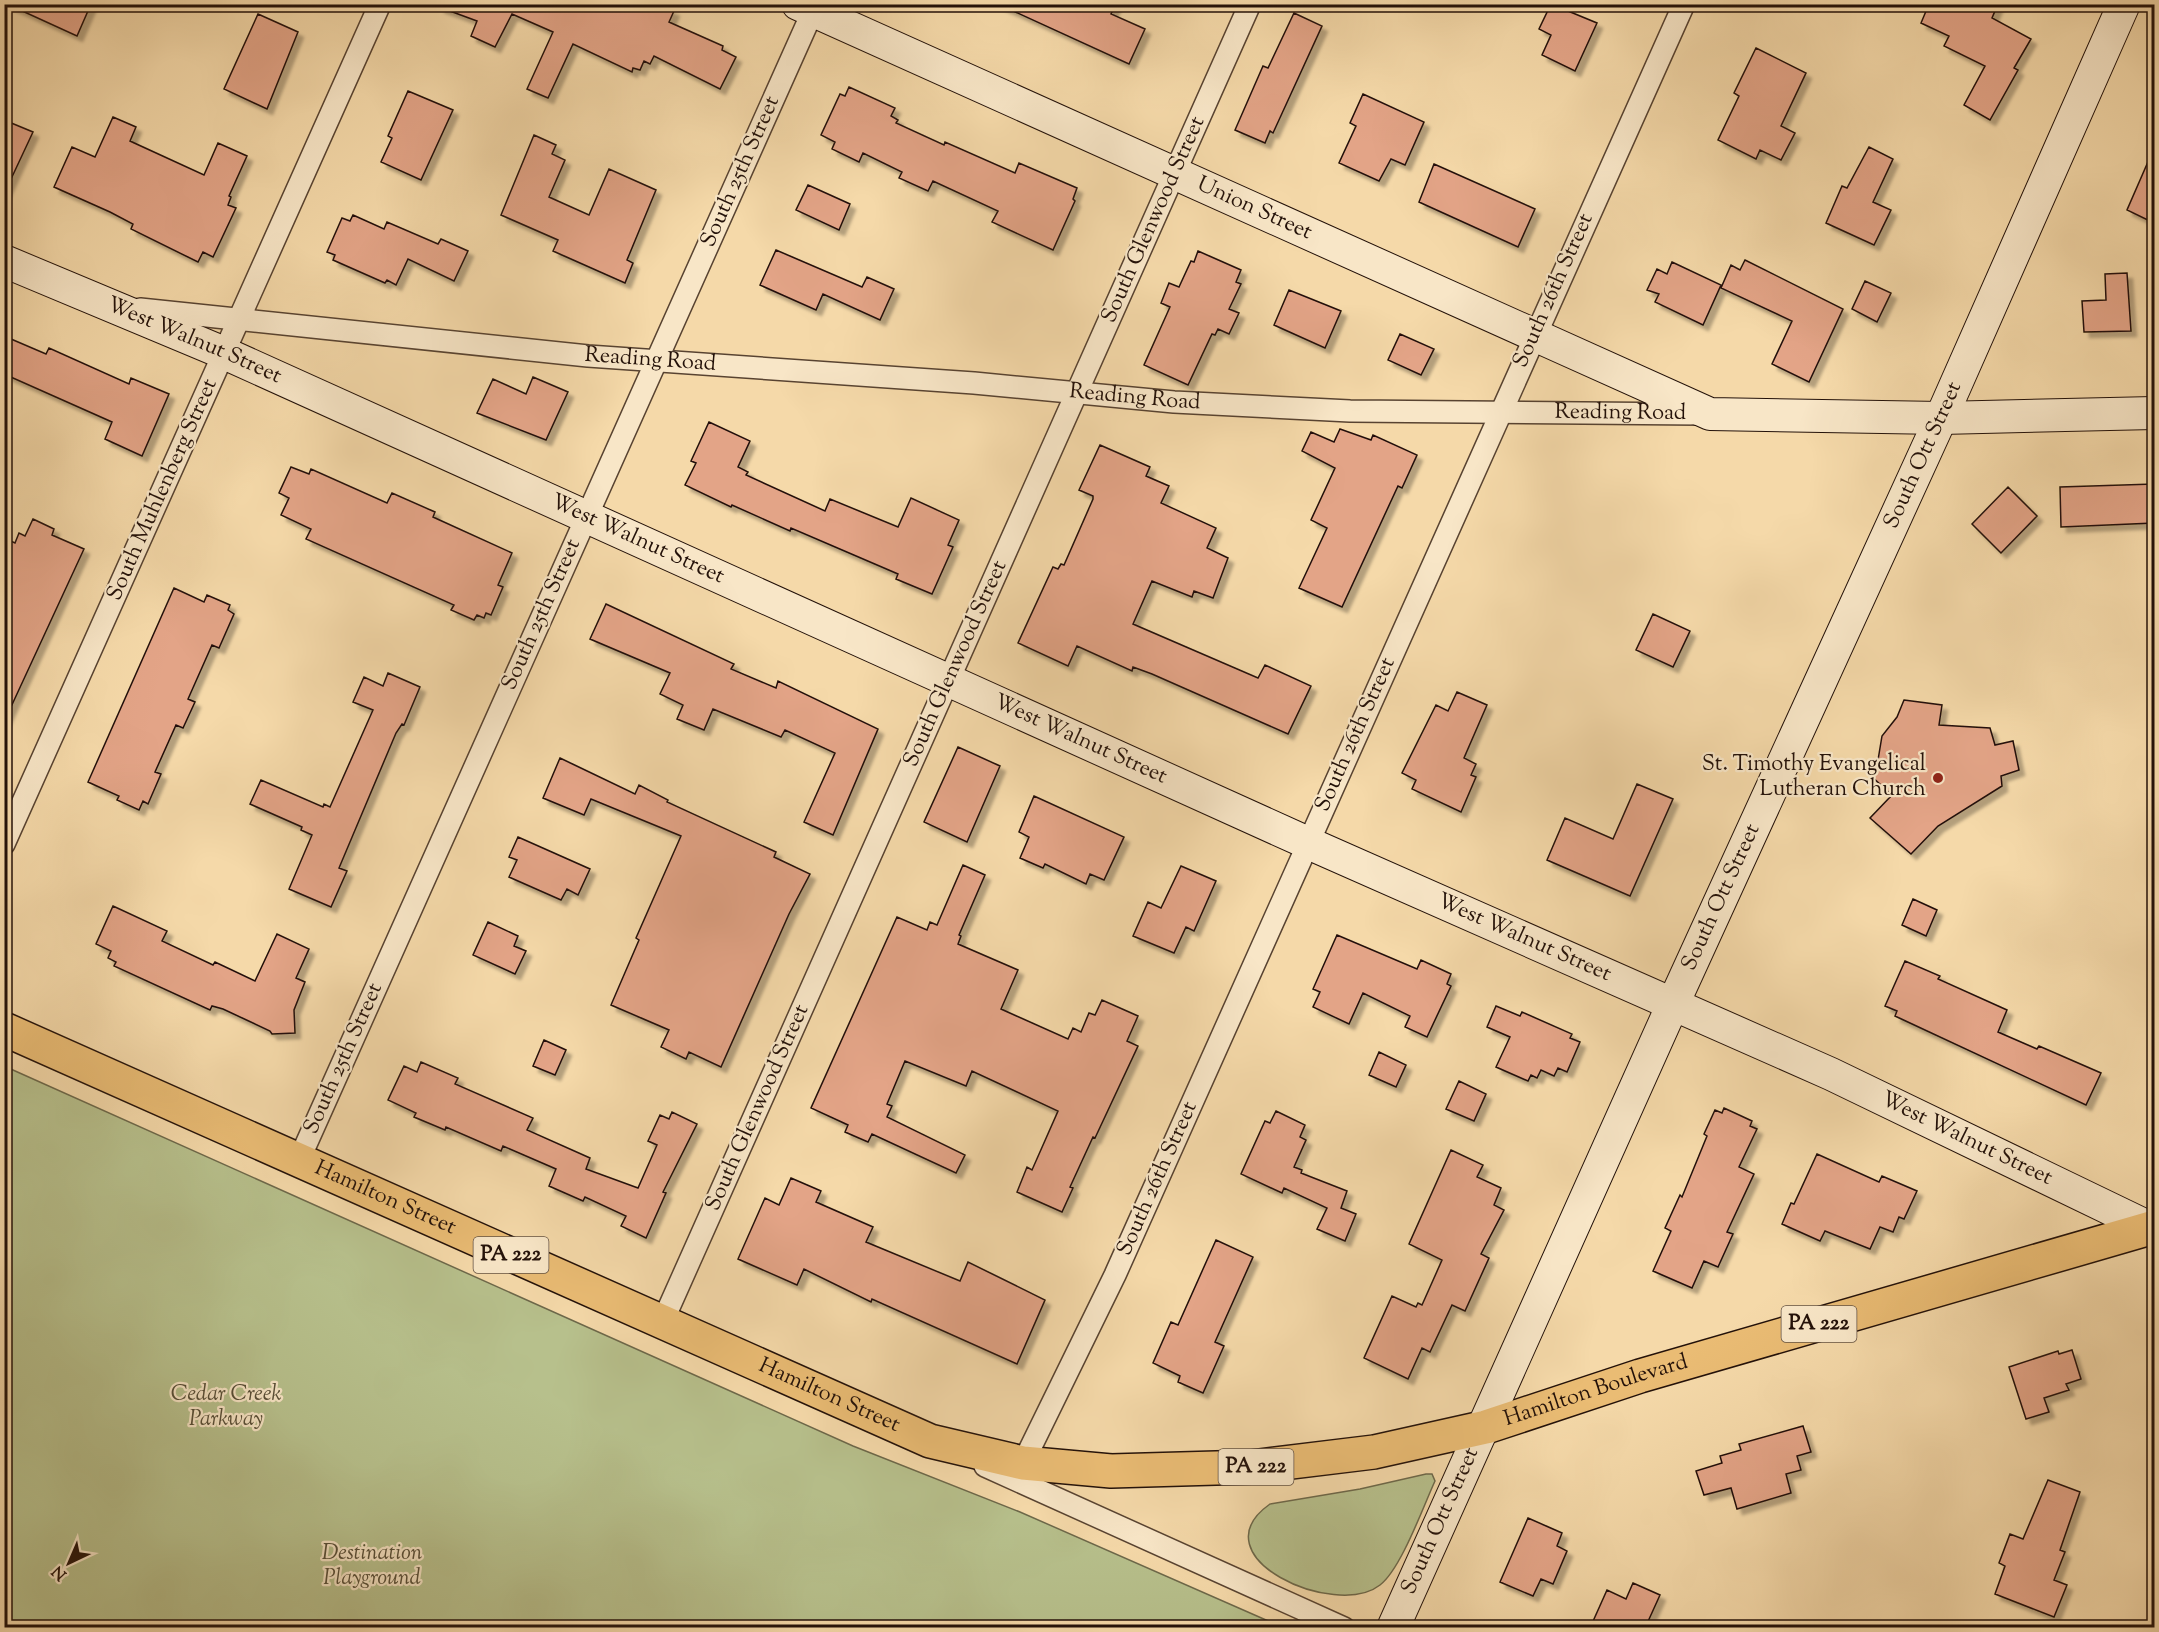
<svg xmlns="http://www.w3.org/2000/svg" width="2159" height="1632" viewBox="0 0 2159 1632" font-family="'Sorts Mill Goudy',serif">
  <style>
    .green { fill: #b7c08c; stroke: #6d684a; stroke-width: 1.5 }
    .building { fill: #e3a487; stroke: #231109; stroke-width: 1.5; filter: url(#shadow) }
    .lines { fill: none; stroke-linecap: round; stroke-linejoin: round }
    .street-casing { stroke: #584331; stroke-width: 24 }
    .secondary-casing { stroke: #231109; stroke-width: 34 }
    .primary-casing { stroke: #231109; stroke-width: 36 }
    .street { stroke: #f8e6c7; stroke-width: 21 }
    .secondary { stroke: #f8e6c7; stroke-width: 32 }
    .primary { stroke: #eabc74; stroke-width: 33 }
    .poi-dot { fill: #8f2418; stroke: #f8e6c7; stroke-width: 2 }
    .labels { text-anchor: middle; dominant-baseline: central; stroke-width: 4.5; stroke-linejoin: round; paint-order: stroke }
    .shield { fill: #f8e6c7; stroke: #635142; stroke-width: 1.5 }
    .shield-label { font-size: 21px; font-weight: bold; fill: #231109 }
    .street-label { font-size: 22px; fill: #231109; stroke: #f8e6c7 }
    .poi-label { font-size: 22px; fill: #231109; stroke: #f8e6c7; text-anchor: end }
    .park-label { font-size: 22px; font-style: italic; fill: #574e37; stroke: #f8e6c7 }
  </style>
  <defs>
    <filter id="shadow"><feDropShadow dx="5.5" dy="5.5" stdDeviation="1.5" flood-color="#0004"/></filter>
  </defs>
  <rect width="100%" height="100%" fill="#f5d9a9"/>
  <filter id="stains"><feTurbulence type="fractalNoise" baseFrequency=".00333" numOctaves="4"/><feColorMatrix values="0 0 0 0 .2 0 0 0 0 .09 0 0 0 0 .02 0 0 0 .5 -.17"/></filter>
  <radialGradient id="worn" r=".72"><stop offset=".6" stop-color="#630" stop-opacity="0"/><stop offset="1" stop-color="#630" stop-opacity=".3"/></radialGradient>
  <path class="green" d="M4 1066 853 1446 1020 1512 1282 1627H5Z
    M1426 1474H1432L1435 1481C1423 1507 1401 1569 1380 1585 1336 1620 1195 1557 1270 1504L1360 1489Z"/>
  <path class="building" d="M7 4H91L77 36Z
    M440 4H658L674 11 669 22 723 46 722 50 736 57 720 89 654 56 650 64 644 61 640 70 633 68 632 72 573 44 548 98 527 89 553 32 512 14 495 47 471 36 477 21 439 7Z
    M998 4H1116L1111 14 1145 29 1129 64Z
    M1551 4 1597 23 1575 71 1542 55 1551 35 1539 29Z
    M1929 4H1998L1992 18 2031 39 2014 68 2018 70 1990 120 1964 105 1985 66 1944 46 1949 36 1921 23Z
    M1294 13 1322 26 1273 133 1270 131 1265 143 1235 130 1263 66 1268 68Z
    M258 14 298 32 267 109 224 89Z
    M1756 48 1806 73 1781 126 1795 133 1781 160 1760 150 1756 159 1718 140 1739 96 1734 93Z
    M849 87 895 108 891 116 898 120 896 123 944 145 945 142 1015 173 1019 163 1077 188 1073 199 1075 201 1053 250 992 222 998 211 933 181 928 191 899 178 902 172 863 153 859 162 832 149 835 142 821 135 840 94 845 96Z
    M408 91 453 110 421 180 381 162 392 138 388 136Z
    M1363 94 1424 122 1405 165 1391 159 1379 181 1339 163 1356 126 1350 123Z
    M113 117 136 127 130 141 204 175 218 143 247 156 229 196 231 197 228 205 236 208 213 257 203 252 198 262 131 229 133 224 110 212 54 187 72 147 95 157Z
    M4 120 33 132 4 194Z
    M534 135 556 145 552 154 565 160 549 197 589 215 609 169 656 190 627 260 633 263 625 283 553 251 558 240 501 215Z
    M1869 147 1893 159 1873 202 1891 210 1874 245 1826 223 1842 186 1847 188Z
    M2154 148V223L2127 210Z
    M1434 164 1535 209 1518 247 1419 202Z
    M808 185 850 204 839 230 796 210Z
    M353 215 384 229 387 222 438 244 441 239 468 251 454 281 408 259 396 285 387 280 385 283 333 260 335 255 327 252 342 218 350 221Z
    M776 250 862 287 867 277 894 289 880 320 823 294 816 310 760 285Z
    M1198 251 1241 270 1236 282 1241 284 1229 309 1239 313 1229 334 1218 329 1215 335 1212 334 1188 385 1144 365 1170 307 1161 303 1169 283 1179 287 1191 261 1194 262Z
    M1745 260 1843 309 1809 382 1772 364 1792 321 1721 288 1731 265 1740 270Z
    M1672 262 1721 285 1703 325 1655 302 1659 294 1647 290 1657 269 1667 274Z
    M2127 273 2131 331 2084 332 2082 301 2106 300 2105 274Z
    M1865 281 1891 293 1877 322 1852 309Z
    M1289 290 1341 311 1325 348 1274 325Z
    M1400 334 1434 349 1421 375 1388 360Z
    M4 336 46 354 49 348 129 384 131 378 169 394 142 456 105 439 112 422 4 374Z
    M533 377 568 392 546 440 477 413 493 379 526 394Z
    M709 422 750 441 738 467 748 472 746 475 825 511 830 499 898 527 911 498 959 520 948 545 953 547 932 594 896 579 898 574 791 528 790 531 732 505 731 507 685 485 696 463 691 461Z
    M1340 429 1371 440 1373 435 1417 455 1402 488 1398 486 1342 607 1299 588 1327 528 1311 520 1335 468 1302 451 1311 432 1334 442Z
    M1100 445 1150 467 1146 476 1169 486 1161 503 1216 528 1207 548 1228 558 1213 598 1194 591 1192 597 1152 581 1133 624 1258 678 1265 665 1311 686 1288 734 1152 674 1133 667 1132 671 1077 646 1068 666 1018 643 1053 567 1058 569 1061 564 1064 565 1093 499V496L1079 490Z
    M291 467 309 474 311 469 387 503 392 493 435 512 433 517 512 553 498 585 503 587 491 615 486 613 484 618 477 615 474 620 451 610 454 605 306 539 311 529 281 515 289 498 279 493Z
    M2154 484V523L2061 527 2060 487Z
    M2008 487 2037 516 2001 553 1972 524Z
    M33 519 54 529 52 535 84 549 4 722V538L15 543 19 533 25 536Z
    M174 588 204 602 207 595 230 605 228 610 234 614 219 648 212 645 188 699 195 702 183 728 176 725 155 772 161 774 148 804 143 801 139 810 117 800 119 796 88 782Z
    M606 604 734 664 731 669 776 688 778 681 878 729 833 835 804 822 835 753 785 730 781 737 713 709 704 730 677 719 683 705 660 694 670 673 590 639Z
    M1653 614 1690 631 1673 667 1636 650Z
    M388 673 420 687 404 725 402 724 396 733 339 868 347 871 331 907 289 889 312 835 301 830 302 827 250 804 261 780 323 807 324 804 330 807 373 710 353 702 364 677 383 686Z
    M1457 692 1487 705 1464 758 1476 764 1471 775 1476 777 1461 812 1412 789 1416 780 1402 773 1436 705 1448 711Z
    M1904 700 1942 705 1939 725 1990 728 1995 745 2013 741 2019 770 2001 776 2002 786 1938 826 1911 854 1870 818 1892 795 1870 775 1878 760 1882 736 1897 717Z
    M958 747 1000 766 967 842 924 822Z
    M560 758 635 794 639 785 668 800 667 802 776 852 774 857 810 874 789 914 721 1067 689 1052 686 1059 661 1047 669 1030 611 1005 639 940 636 938 681 836 591 799 584 815 543 798Z
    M1637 784 1673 799 1630 896 1547 860 1565 818 1613 839Z
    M1034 796 1124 837 1104 880 1090 874 1086 884 1045 864 1043 868 1020 858 1029 837 1019 832Z
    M518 837 590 869 578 895 567 889 561 900 509 877 517 860 509 857Z
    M963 865 985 875 959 935 961 936 958 944 1018 970 1001 1009 1068 1039 1073 1028 1081 1032 1089 1013 1095 1015 1102 1000 1138 1016 1127 1041 1138 1046 1095 1138 1093 1137 1070 1187 1073 1188 1062 1212 1017 1192 1027 1167 1032 1170 1058 1111 972 1071 966 1086 905 1061 887 1104 892 1106 887 1117 965 1155 956 1173 872 1134 868 1142 845 1132 848 1125 811 1108 897 917 927 930 930 922 937 925Z
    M1181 866 1216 881 1194 931 1186 927 1174 953 1133 936 1148 902 1161 908Z
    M1913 899 1937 910 1926 936 1902 925Z
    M113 906 167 931 162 941 213 965 215 962 255 981 277 934 309 949 296 978 305 982 294 1010 295 1033 272 1034 270 1031 223 1009 212 1006 210 1010 114 966 116 962 108 958 111 951 96 944Z
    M488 922 518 936 514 946 526 951 515 974 473 955Z
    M1337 935 1417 969 1421 960 1451 974 1447 984 1451 986 1427 1037 1405 1027 1410 1016 1363 993 1349 1024 1313 1007 1320 992 1313 989Z
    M1905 961 1940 976 1938 979 2007 1010 1998 1032 2037 1049 2039 1046 2101 1073 2086 1105 1895 1016 1897 1011 1885 1006Z
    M1496 1006 1520 1016 1522 1012 1572 1034 1570 1038 1580 1042 1567 1072 1558 1068 1554 1076 1541 1070 1537 1078 1531 1075 1528 1081 1496 1067 1510 1037 1487 1027Z
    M544 1040 566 1050 555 1075 533 1066Z
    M1379 1052 1406 1065 1396 1087 1369 1075Z
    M421 1062 458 1078 455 1084 533 1118 527 1130 590 1158 586 1169 638 1188 657 1145 648 1141 660 1115 669 1119 672 1112 697 1124 663 1192 666 1193 646 1238 621 1226 626 1216 585 1197 583 1201 549 1186 556 1169 503 1146 501 1151 446 1127 445 1130 414 1117 416 1113 388 1100 404 1066 417 1072Z
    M1459 1081 1486 1094 1474 1121 1446 1109Z
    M1724 1108 1752 1121 1750 1126 1757 1129 1739 1167 1754 1174 1727 1232 1733 1234 1718 1267 1704 1261 1692 1288 1653 1271 1671 1231 1665 1228 1680 1195 1682 1197 1707 1136 1704 1134 1715 1110 1722 1113Z
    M1276 1111 1305 1125 1300 1137 1306 1140 1294 1167 1302 1170 1301 1173 1347 1191 1341 1208 1356 1214 1345 1241 1317 1229 1327 1208 1284 1188 1282 1193 1241 1174 1265 1121 1270 1123Z
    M1451 1150 1483 1165 1477 1177 1501 1188 1494 1205 1504 1210 1481 1254 1489 1258 1465 1311 1452 1305 1430 1352 1422 1348 1408 1379 1364 1358 1392 1296 1416 1307 1418 1303 1422 1305 1442 1260 1409 1244Z
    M1817 1154 1879 1182 1882 1176 1917 1191 1904 1219 1899 1217 1893 1232 1880 1227 1870 1249 1825 1231 1820 1241 1782 1224 1791 1203 1794 1204Z
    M791 1178 821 1191 816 1202 873 1227 866 1242 960 1281 968 1262 1045 1300 1017 1364 872 1299 871 1302 804 1269 797 1285 738 1259 765 1198 779 1205Z
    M1216 1240 1253 1257 1215 1342 1224 1346 1203 1393 1178 1382 1180 1376 1153 1363 1171 1322 1178 1325Z
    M2072 1350 2081 1379 2066 1384 2069 1390 2044 1398 2049 1412 2026 1419 2009 1367 2058 1351 2059 1354Z
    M1803 1426 1811 1452 1797 1456 1801 1470 1786 1474 1791 1493 1737 1509 1731 1488 1704 1495 1696 1471 1722 1463 1720 1456 1741 1450 1739 1444Z
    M2048 1480 2080 1492 2060 1550 2065 1552 2054 1580 2067 1585 2054 1617 1995 1594 2005 1566 1999 1563 2010 1534 2023 1539Z
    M1528 1518 1562 1533 1557 1546 1567 1551 1553 1584 1541 1579 1533 1596 1500 1582Z
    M1633 1583 1660 1595 1645 1628H1590L1607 1590 1626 1599Z"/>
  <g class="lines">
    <defs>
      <g id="street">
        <path id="s1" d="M140 309 588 356 974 383 1174 402 1350 411 1701 414"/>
        <path d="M4 844 380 4"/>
        <path d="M299 1160 816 4"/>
        <path d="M662 1323 1250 4"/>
        <path d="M1023 1463 1115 1275 1684 4"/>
        <path d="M985 1466 1344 1628"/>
      </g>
      <g id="secondary">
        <path id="s2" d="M798 4 1710 414 1941 418 2154 413"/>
        <path id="s3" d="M4 261 224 353 1308 843 1831 1074 2150 1228"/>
        <path id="s4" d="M1393 1628 1673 1004 1941 418 2124 4"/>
      </g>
      <g id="primary">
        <path id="s5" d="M4 1029 930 1441 1023 1463 1111 1471 1251 1467 1374 1452 1486 1427 1640 1376 2154 1227"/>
      </g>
    </defs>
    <use href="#street" class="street-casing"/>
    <use href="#secondary" class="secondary-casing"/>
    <use href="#primary" class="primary-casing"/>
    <use href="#street" class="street"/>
    <use href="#secondary" class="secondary"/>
    <use href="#primary" class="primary"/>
  </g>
  <circle class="poi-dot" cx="1938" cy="778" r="6"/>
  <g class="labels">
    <g class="shield">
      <rect x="473.5" y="1237" width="75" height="36" rx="4.5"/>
      <rect x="1781.5" y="1306" width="75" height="36" rx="4.5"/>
      <rect x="1218.5" y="1449" width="75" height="36" rx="4.5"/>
    </g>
    <g class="shield-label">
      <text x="511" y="1255">PA 222</text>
      <text x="1819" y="1324">PA 222</text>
      <text x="1256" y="1467">PA 222</text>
    </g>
    <g class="street-label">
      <text transform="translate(741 172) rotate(-66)">South 25th Street</text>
      <text stroke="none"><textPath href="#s2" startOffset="500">Union Street</textPath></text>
      <text transform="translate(1154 220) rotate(-66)">South Glenwood Street</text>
      <text transform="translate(1554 291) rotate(-66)">South 26th Street</text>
      <text stroke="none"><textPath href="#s3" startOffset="206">West Walnut Street</textPath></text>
      <text stroke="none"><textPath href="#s1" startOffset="513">Reading Road</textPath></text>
      <text stroke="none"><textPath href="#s1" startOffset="999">Reading Road</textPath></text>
      <text stroke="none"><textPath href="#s1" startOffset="1485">Reading Road</textPath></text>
      <text stroke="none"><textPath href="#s4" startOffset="1287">South Ott Street</textPath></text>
      <text transform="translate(163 490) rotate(-66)">South Muhlenberg Street</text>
      <text stroke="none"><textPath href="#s3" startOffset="692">West Walnut Street</textPath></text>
      <text transform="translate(542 615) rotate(-66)">South 25th Street</text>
      <text transform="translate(956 664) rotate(-66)">South Glenwood Street</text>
      <text transform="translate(1356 735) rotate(-66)">South 26th Street</text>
      <text stroke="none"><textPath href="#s3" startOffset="1178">West Walnut Street</textPath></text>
      <text stroke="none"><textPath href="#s4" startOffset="801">South Ott Street</textPath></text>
      <text stroke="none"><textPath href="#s3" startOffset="1664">West Walnut Street</textPath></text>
      <text transform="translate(344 1059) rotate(-66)">South 25th Street</text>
      <text transform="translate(758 1108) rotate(-66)">South Glenwood Street</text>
      <text stroke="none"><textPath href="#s3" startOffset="2150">West Walnut Street</textPath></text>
      <text transform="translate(1158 1179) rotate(-66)">South 26th Street</text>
      <text stroke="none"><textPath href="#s5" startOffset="417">Hamilton Street</textPath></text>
      <text stroke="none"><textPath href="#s5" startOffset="1692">Hamilton Boulevard</textPath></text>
      <text stroke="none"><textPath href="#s5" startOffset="903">Hamilton Street</textPath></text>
      <text stroke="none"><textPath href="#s4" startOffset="117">South Ott Street</textPath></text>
    </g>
    <g class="poi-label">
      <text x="1926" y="765">St. Timothy Evangelical<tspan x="1926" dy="25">Lutheran Church</tspan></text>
    </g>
    <g class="park-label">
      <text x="226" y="1395">Cedar Creek<tspan x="226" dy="25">Parkway</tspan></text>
      <text x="372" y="1554">Destination<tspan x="372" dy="25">Playground</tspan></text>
    </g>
  </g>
  <rect width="2159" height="1632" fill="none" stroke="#f5d9a9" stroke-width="24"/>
  <rect x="6" y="6" width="2147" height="1620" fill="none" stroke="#231109" stroke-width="3"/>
  <rect x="12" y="12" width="2135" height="1608" fill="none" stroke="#231109" stroke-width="1.5"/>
  <g transform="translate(69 1563) rotate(224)" stroke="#f8e6c7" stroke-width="4.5" paint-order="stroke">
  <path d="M0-4.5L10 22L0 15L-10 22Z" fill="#231109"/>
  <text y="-9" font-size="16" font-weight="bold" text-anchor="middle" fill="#231109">N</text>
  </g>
  <rect width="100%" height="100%" filter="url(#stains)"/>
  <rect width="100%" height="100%" fill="url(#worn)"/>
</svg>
